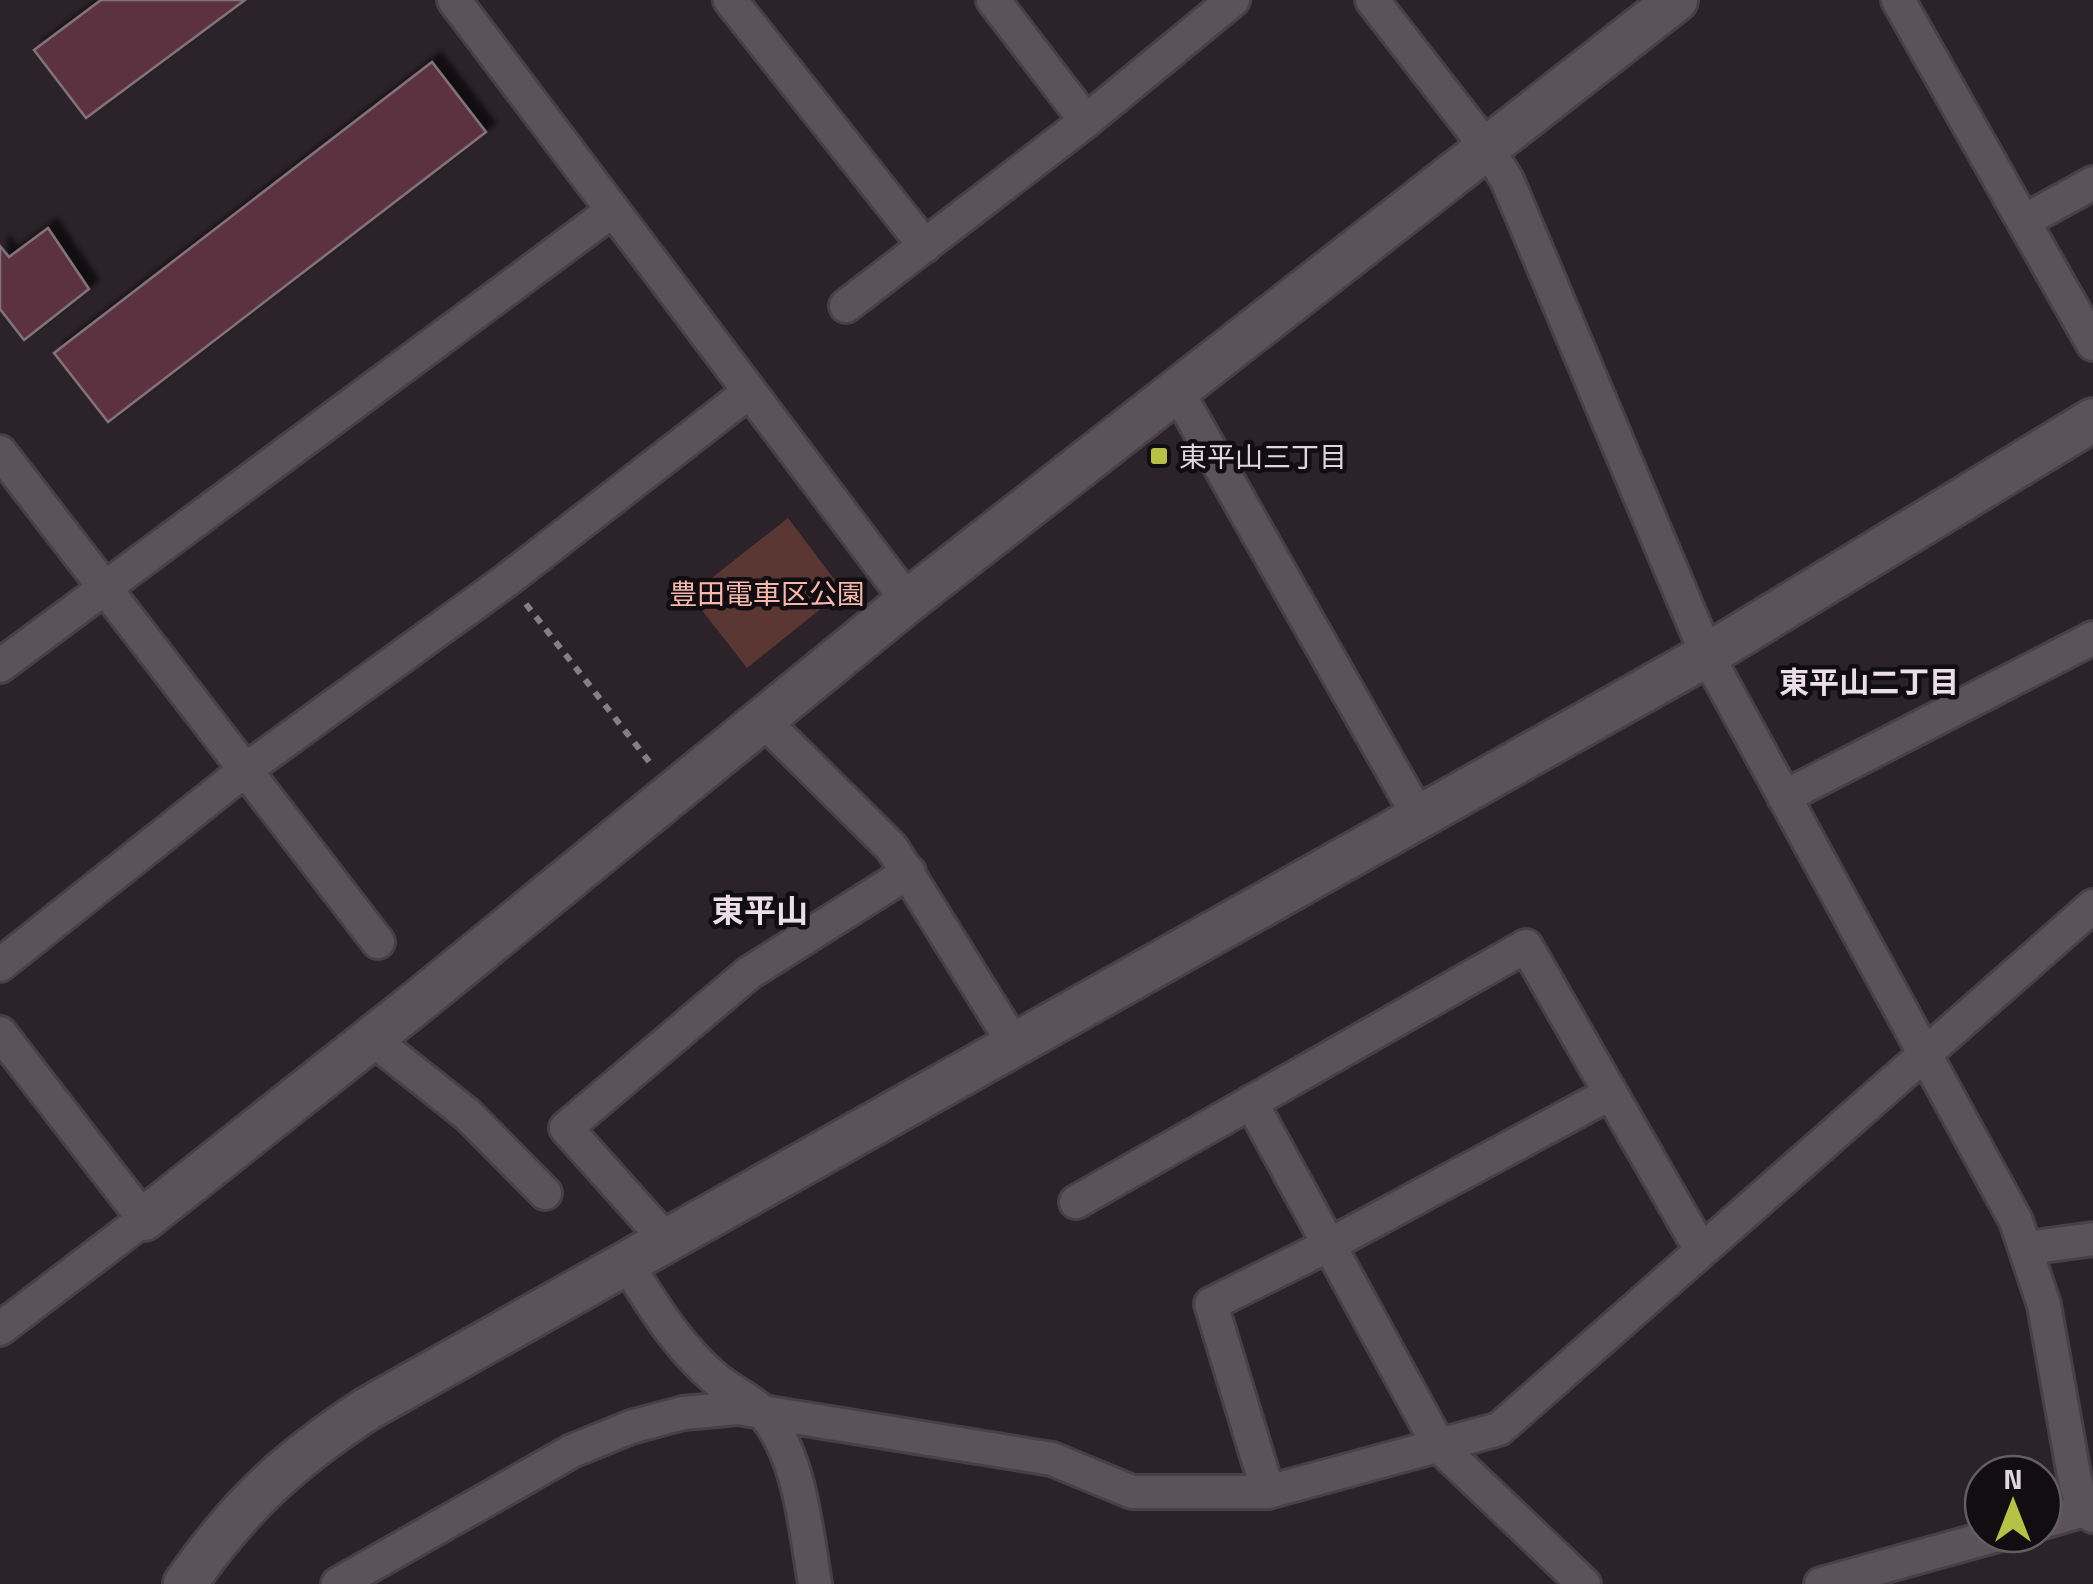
<svg xmlns="http://www.w3.org/2000/svg" width="2093" height="1584" viewBox="0 0 2093 1584" font-family="'Titillium Web','Noto Sans JP',sans-serif">
  <style>
    .green { fill: #5b3733 }
    .building { fill: #5d3341; stroke: #827377; stroke-width: 2.5; filter: url(#shadow) }
    .lines { fill: none; stroke-linecap: round; stroke-linejoin: round }
    .minor-casing { stroke: #484047; stroke-width: 38 }
    .tertiary-casing { stroke: #484047; stroke-width: 48 }
    .path { stroke: #867f85; stroke-width: 6; stroke-dasharray: 8 8; stroke-linecap: butt }
    .minor { stroke: #5c525a; stroke-width: 32 }
    .tertiary { stroke: #5c525a; stroke-width: 42 }
    .poi-dot { fill: #b8c147; stroke: #110d10; stroke-width: 4 }
    .labels { text-anchor: middle; dominant-baseline: central; stroke-width: 9; stroke-linejoin: round; paint-order: stroke }
    .poi-label { font-size: 28px; fill: #ded8dd; stroke: #110d10; text-anchor: start }
    .park-label { font-size: 28px; fill: #f6b7ae; stroke: #110d10 }
    .neighbourhood-label { font-size: 30px; font-weight: bold; fill: #ebdee9; stroke: #110d10 }
    .quarter-label { font-size: 32px; font-weight: bold; fill: #ebdee9; stroke: #110d10 }
  </style>
  <defs>
    <filter id="shadow"><feDropShadow dx="9" dy="-9" stdDeviation="2.5" flood-color="#0009"/></filter>
  </defs>
  <rect width="100%" height="100%" fill="#2b222a"/>
  <path class="green" d="M788 518 843 591 747 668 690 595Z"/>
  <path class="building" d="M101 0H245L86 118 34 50Z
    M432 62 486 132 108 422 54 353Z
    M48 228 89 289 24 340 0 309V246L9 257Z"/>
  <g class="lines">
    <defs>
      <path id="minor" d="M454 0 908 601
        M730 0 925 246
        M1372 0 1487 148 1507 180 1707 655 2016 1221 2044 1305 2074 1475 2078 1491 2093 1516
        M1898 0 2093 344
        M1086 121 1233 0
        M2024 221 2093 183
        M846 306 1086 121 993 0
        M1177 391 1419 817
        M0 452 378 942
        M0 666 612 211
        M763 720 892 848 1014 1044
        M1784 797 2093 638
        M0 965 244 771 507 580 749 392
        M0 1033 144 1219 0 1329
        M371 1038 468 1115 545 1193
        M1251 1102 1439 1446 1584 1584
        M1076 1202 1526 946 1701 1250
        M667 1241 566 1128 749 973 909 872
        M2027 1248 2093 1239
        M627 1264C653 1306 678 1347 716 1379 729 1390 747 1398 760 1410 800 1450 806 1531 815 1584
        M1268 1492 1211 1304 1331 1244 1609 1094
        M2043 1522 2088 1509
        M338 1584 572 1451 631 1427 683 1413 738 1408 1052 1459 1132 1492H1268L1499 1429 2093 906
        M1821 1584 2001 1534"/>
      <path id="tertiary" d="M144 1219 420 1000 908 601 1676 0
        M185 1584C240 1505 288 1461 367 1409L1707 655 2093 420"/>
    </defs>
    <use href="#minor" class="minor-casing"/>
    <use href="#tertiary" class="tertiary-casing"/>
    <path class="path" d="M526 604 651 764"/>
    <use href="#minor" class="minor"/>
    <use href="#tertiary" class="tertiary"/>
  </g>
  <rect class="poi-dot" x="1149" y="446" width="20" height="20" rx="5"/>
  <g class="labels">
    <g class="poi-label">
      <text x="1179" y="456">東平山三丁目</text>
    </g>
    <g class="park-label">
      <text x="767" y="593">豊田電車区公園</text>
    </g>
    <g class="neighbourhood-label">
      <text x="1869" y="682">東平山二丁目</text>
    </g>
    <g class="quarter-label">
      <text x="760" y="910">東平山</text>
    </g>
  </g>
  <g transform="translate(2013 1504)"><circle r="48" fill="#110d10" stroke="#635e62" stroke-width="2.5"/>
  <path d="M0-8L18 38L0 25L-18 38Z" fill="#b8c147"/>
  <text y="-15" font-size="28" font-weight="bold" text-anchor="middle" fill="#ded8dd">N</text>
  </g>
</svg>
